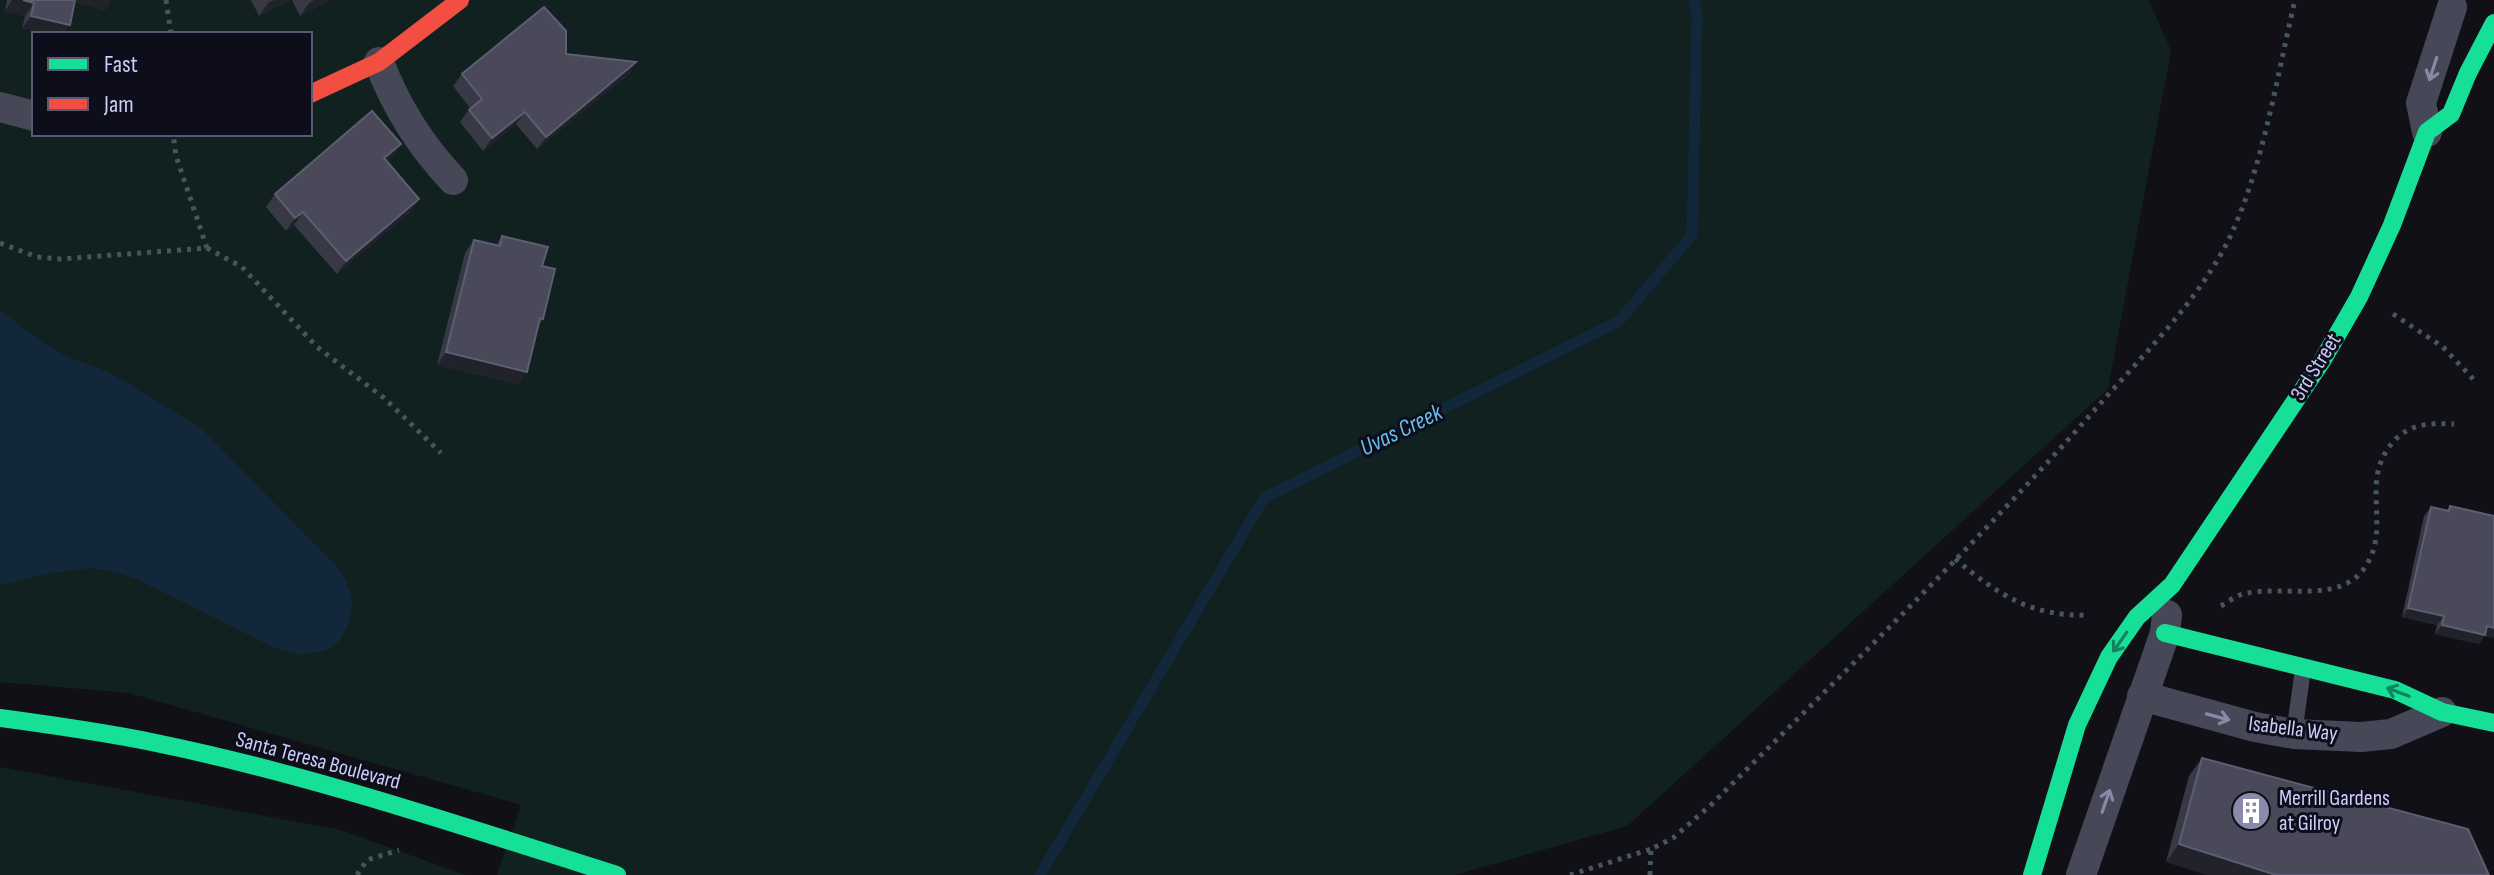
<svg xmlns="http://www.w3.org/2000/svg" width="2494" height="875" viewBox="0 0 2494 875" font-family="'Sofia Sans Condensed',sans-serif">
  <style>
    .green { fill: #112120; fill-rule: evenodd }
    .water { fill: #12273a }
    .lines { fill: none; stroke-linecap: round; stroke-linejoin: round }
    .stream { stroke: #12273a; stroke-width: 11 }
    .path { stroke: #47555d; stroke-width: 5; stroke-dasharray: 4 6; stroke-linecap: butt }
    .lane { stroke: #464757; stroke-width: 16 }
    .street { stroke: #464757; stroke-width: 30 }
    .fast { stroke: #16e098; stroke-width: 18 }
    .jam { stroke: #f24e42; stroke-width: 18 }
    .wall { fill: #393946 }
    .shaded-wall { fill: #22222b }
    .building { fill: #49495a; stroke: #5d5d73; stroke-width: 2 }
    .oneway { stroke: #898aa8 }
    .oneway2 { stroke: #12815f }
    .labels { text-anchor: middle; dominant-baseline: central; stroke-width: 6; stroke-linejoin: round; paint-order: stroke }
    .street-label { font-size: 22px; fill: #ccccf9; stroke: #0e0d1a }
    .poi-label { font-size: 22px; fill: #ccccf9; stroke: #0e0d1a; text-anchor: start }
    .water-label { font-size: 24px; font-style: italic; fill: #66bfed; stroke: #0e0d1a }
  </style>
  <rect width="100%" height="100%" fill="#111017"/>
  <path class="green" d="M0 0H2149L2171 51 2108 389 1627 826 1455 875H497L521 805 129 693 0 682ZM34 34H310V134H34Z
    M0 767 341 830 465 875H0Z"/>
  <path class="water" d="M0 310 45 344 68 357 109 372 201 428 337 567 346 581 351 595 352 610 346 629 338 643 324 651 301 655 275 648 171 596 136 579 114 572 92 568 50 573 0 585Z"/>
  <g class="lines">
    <path class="stream" d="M1040 875 1264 498 1619 321 1692 235 1697 14 1693 0"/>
    <path class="path" d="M166 0 171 34
      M0 243 37 257 61 259 207 248 176 156 173 134
      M207 248 242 267 317 347 384 398 441 453
      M2393 314 2443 347 2476 382
      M1955 559C1999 595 2031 617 2089 615
      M2221 606C2228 602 2235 596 2243 594 2283 584 2343 606 2367 564 2391 525 2359 481 2393 442 2410 423 2430 423 2454 424
      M357 875 367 860 399 850
      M1570 875 1651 849
      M1650 875 1651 849 1673 838 1712 804C1843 673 1977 544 2099 405 2145 353 2198 301 2229 239 2263 168 2277 76 2295 0"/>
    <path class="lane" d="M2294 734 2303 669"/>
    <path class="street" d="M379 62C396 107 420 145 453 180
      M0 107 34 116
      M2427 132 2421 103 2452 7
      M2142 696 2255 727 2294 734 2361 737 2391 734 2442 712
      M2081 875 2165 633 2167 615"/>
    <path class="fast" d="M2165 633 2395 690 2442 712 2494 723
      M0 718C52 725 104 732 156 743 312 775 465 827 617 875
      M2032 875 2077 725 2109 657 2137 617 2172 585 2322 361 2359 297 2392 225 2427 132 2451 114 2468 73 2494 23"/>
    <path class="jam" d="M310 94 379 62 460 0"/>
  </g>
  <path class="wall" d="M7 0H111L105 10 74 2 22 29 25 16 5 11Z
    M251 0H290L259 16Z
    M292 0H330L300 16Z
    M566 54 636 62 628 75 537 149 516 124 483 151 460 122 470 108 453 86 462 74Z
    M401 144 392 157 387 161 419 199 410 212 337 274 294 225 286 231 266 207 275 194Z
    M502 236 542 266 543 319 538 326 527 372 518 384 437 365 465 253 474 240 496 245Z
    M2450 506 2484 636 2479 644 2435 634 2437 625 2402 617 2424 516 2431 507 2447 510Z
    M2202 758 2489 875 2166 862 2189 776Z"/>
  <path class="shaded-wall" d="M12 0H23L34 3 25 16 5 11Z
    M69 0H111L105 10 68 1Z
    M274 0H290L259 16 268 3Z
    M314 0H330L300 16 309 3Z
    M31 16 70 25 63 34H46L22 29Z
    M636 62 628 75 537 149 546 137Z
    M525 112 516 124 483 151 492 138Z
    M401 144 392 157 375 171 384 158Z
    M419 199 410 212 337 274 346 261Z
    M303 212 294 225 286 231 295 218Z
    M446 352 527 372 518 384 437 365Z
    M2408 608 2444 616 2437 625 2402 617Z
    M2442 625 2487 626 2494 628V638L2484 636 2479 644 2435 634Z
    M2179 844 2276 875H2206L2166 862Z"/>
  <path class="building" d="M23 0H75L70 25 31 16 34 3Z
    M544 7 566 31V54L636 62 546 137 525 112 492 138 469 110 482 99 462 74Z
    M372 111 401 144 384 158 419 199 346 261 303 212 295 218 275 194Z
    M502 236 548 247 542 266 555 269 543 319 540 318 527 372 446 352 474 240 500 246Z
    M2450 506 2494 516V628L2487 626 2485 635 2442 625 2444 616 2408 608 2431 507 2449 511Z
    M2202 758 2468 829 2489 875H2276L2179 844Z"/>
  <defs><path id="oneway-shaft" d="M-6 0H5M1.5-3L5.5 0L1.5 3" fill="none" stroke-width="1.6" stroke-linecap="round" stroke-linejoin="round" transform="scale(2)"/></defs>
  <g class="oneway">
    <use href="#oneway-shaft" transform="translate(2433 69) rotate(108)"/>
    <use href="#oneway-shaft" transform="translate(2218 717) rotate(15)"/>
    <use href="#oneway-shaft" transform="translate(2106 801) rotate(-71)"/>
  </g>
  <g class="oneway2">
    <use href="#oneway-shaft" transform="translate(2120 642) rotate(125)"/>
    <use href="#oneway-shaft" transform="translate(2398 692) rotate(-159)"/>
  </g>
  <defs>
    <symbol id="building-disc" viewBox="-11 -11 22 22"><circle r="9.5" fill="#8b8aaa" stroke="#0e0d1a"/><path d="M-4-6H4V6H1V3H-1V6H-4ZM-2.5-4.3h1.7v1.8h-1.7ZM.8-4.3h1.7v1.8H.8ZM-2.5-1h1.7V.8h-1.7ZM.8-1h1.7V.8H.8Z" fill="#fff"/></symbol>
  </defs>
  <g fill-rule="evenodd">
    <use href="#building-disc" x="2229" y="789" width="44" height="44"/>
  </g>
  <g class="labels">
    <g class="street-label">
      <text transform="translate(2316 367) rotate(-58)">3rd Street</text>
      <text transform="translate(2293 729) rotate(7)">Isabella Way</text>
      <text transform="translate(318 761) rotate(15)">Santa Teresa Boulevard</text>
    </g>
    <g class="poi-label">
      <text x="2279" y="798">Merrill Gardens<tspan x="2279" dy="25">at Gilroy</tspan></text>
    </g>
    <g class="water-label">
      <text transform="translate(1401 430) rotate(-26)">Uvas Creek</text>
    </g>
  </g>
  <rect x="32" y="32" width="280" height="104" fill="#0e0d1a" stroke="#5a5973" stroke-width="2"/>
  <rect x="48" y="58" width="40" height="12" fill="#16e098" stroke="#5a5973" stroke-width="2"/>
  <text x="104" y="72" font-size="24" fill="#ccccf9">Fast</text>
  <rect x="48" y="98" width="40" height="12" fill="#f24e42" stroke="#5a5973" stroke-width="2"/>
  <text x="104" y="112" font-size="24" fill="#ccccf9">Jam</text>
</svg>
